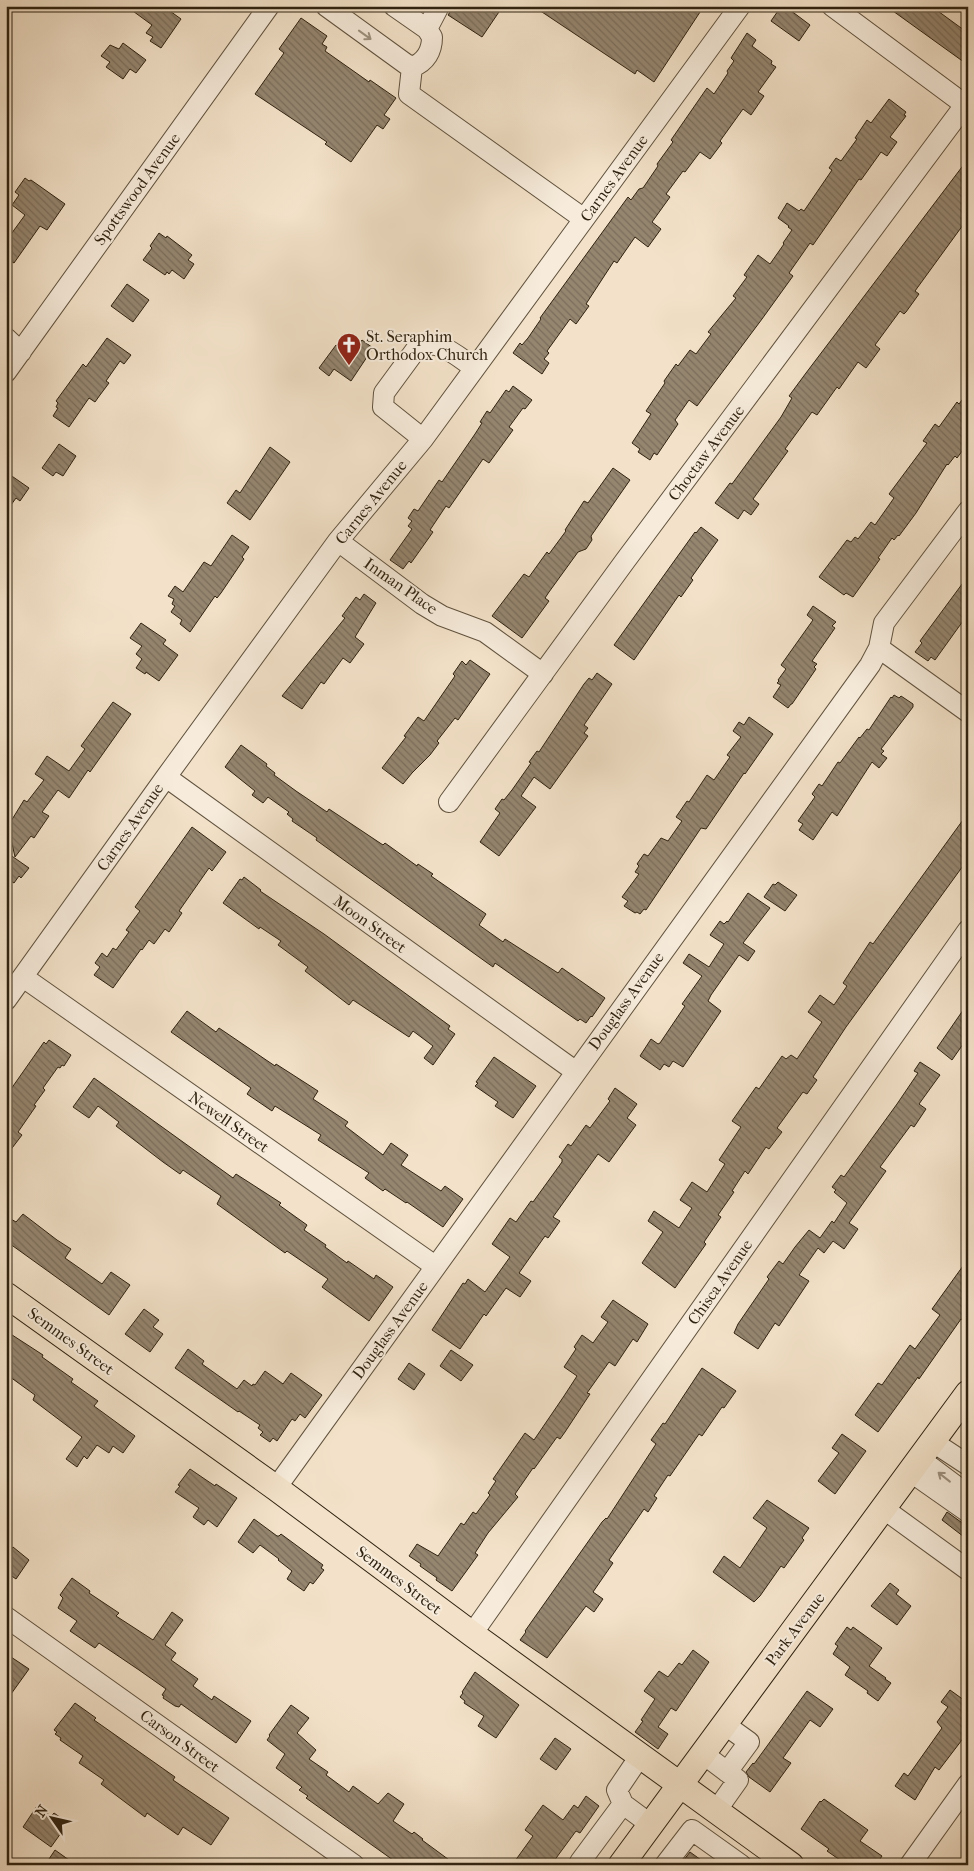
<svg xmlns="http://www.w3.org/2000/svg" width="974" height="1871" viewBox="0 0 974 1871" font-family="'IM FELL French Canon',serif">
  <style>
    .building { fill: url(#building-back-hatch); stroke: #2f2210 }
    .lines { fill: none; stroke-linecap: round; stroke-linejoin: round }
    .minor-casing { stroke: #60523e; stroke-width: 22 }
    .major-casing { stroke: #2f2210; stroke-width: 27 }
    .minor { stroke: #f7ecdc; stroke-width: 20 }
    .major { stroke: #f3e2c9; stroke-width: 25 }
    .oneway { stroke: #9d9180 }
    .labels { text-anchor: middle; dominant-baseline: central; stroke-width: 4; stroke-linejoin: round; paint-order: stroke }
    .street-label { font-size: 16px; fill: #2f2210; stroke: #f7ecdc }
    .poi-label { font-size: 16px; fill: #2f2210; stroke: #f7ecdc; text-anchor: start }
  </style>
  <defs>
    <pattern id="building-back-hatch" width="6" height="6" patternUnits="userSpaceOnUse" patternTransform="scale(1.25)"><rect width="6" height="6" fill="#958670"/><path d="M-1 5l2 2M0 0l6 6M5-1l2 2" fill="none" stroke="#7a6d5b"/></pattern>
  </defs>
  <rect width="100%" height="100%" fill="#f3e2c9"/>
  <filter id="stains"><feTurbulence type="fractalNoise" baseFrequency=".004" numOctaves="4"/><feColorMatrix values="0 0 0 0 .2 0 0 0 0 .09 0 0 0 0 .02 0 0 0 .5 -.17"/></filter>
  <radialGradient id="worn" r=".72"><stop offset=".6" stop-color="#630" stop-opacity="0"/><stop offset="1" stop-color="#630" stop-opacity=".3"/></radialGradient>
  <path class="building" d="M126 6H163L181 19 161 48 150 41 153 37 146 33 152 25Z
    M454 6H503L482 37 448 15Z
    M533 6H704L654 82 637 70 635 74Z
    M886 6H931L968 33V65Z
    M786 7 810 25 799 41 771 21 780 8Z
    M301 18 327 36 322 44 327 47 325 51 369 82 370 80 396 98 384 115 390 119 383 129 377 125 351 162 325 144 327 142 255 94 284 53 279 49Z
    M747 33 756 40 752 46 772 61 771 64 776 67 758 92 764 96 751 115 743 109 720 141 722 143 710 159 700 152 685 172 683 171 666 194 670 197 652 222 661 229 648 247 635 237 617 263 614 261 586 304 589 306 576 324 570 319 547 351 549 353 544 359 549 363 542 374 513 353 520 343 522 345 528 338 541 319 540 318 628 197 631 200 639 189 643 188 658 166 657 164 673 142 671 140 707 88 714 94 728 73 727 71 734 61 731 58Z
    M123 43 146 60 136 73 130 69 123 79 106 67 110 62 101 56 110 45 119 49Z
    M889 99 906 112 904 115 906 116 890 137 897 142 887 156 881 152 861 180 859 179 813 245 810 243 789 273 793 276 762 319 697 406 689 400 675 420 678 424 657 455 654 453 650 460 638 452 640 449 632 443 651 414 646 411 665 383 664 381 676 364 678 366 690 350 696 354 711 334 708 332 736 298 733 296 747 277 744 275 758 255 770 264 784 244 783 243 792 230 788 227 789 226 778 218 787 203 799 211 801 209 804 211 832 170 829 168 836 158 841 161 857 139 855 138 867 120 871 123Z
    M968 159V229L963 225 915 291 919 294 906 312 904 314 900 311 875 345 880 349 866 368 858 362 839 389 837 387 817 415 812 412 785 449 788 451 753 499 759 504 751 515 744 510 738 519 715 503 730 483 732 484 781 417 792 398 789 396 806 373Z
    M25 178 29 181 31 180 65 204 47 230 40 226 14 263 6 258V241L25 215 12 205 19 195 15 192Z
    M159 233 166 238 167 236 192 255 188 260 194 264 184 279 172 270 169 274 167 272 165 275 143 260 152 248 150 246Z
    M127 284 149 300 133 322 111 306Z
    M107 338 131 355 124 364 120 361 106 381 109 383 100 395 95 402 89 398 69 427 53 416 58 408 56 407 58 403 56 401 83 364 86 367Z
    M362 340 373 348 351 381 334 369 329 376 319 368 336 345 346 352 349 346 354 350Z
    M513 386 532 400 525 409 523 408 509 427 513 430 489 463 483 459 449 508 446 506 430 530 433 532 411 563 409 561 403 569 390 560 412 529 408 526 412 521 408 518 414 509 418 511 439 480 442 482 475 434 482 423 480 422 487 411 490 413 506 390 509 392Z
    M968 392V443L957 458 955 456 948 465 947 464 916 513 899 536 898 535 894 540 892 538 878 558 880 559 853 597 846 593 844 595 819 577 847 540 851 542 855 537 858 539 871 522 875 525 894 498 889 494 927 443 923 441 935 424 939 427 957 402 959 404Z
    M59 444 76 456 63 476 56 472 53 476 42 468Z
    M270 447 290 462 250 520 227 503 236 490 240 493Z
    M613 468 630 480 591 536 592 540 586 549 578 552 549 592 545 598 549 601 522 638 492 616 524 574 529 577 547 552 549 554 566 531 565 530 584 501 588 503Z
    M6 472 29 488 20 501 16 498 6 512Z
    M701 527 718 540 691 578 693 580 681 597 679 595 634 660 614 645 695 532 696 533Z
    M232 535 249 547 242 557 244 559 221 593 217 598 215 596 190 632 180 624 182 620 171 612 175 606 172 604 174 599 168 596 175 586 183 592 204 562 211 566Z
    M968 576V614L935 660 931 657 928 661 915 652 922 643 920 641Z
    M364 594 376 603 355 637 364 644 350 663 343 658 324 684 321 682 302 709 282 696 345 618 342 616 356 597 360 600Z
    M813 606 836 622 832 626 835 628 812 661 817 664 814 667 816 669 792 704H791L788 708 773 697 781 685 777 683 779 681 778 680 786 669 781 665 813 620 807 615Z
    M141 623 166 640 163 644 178 655 159 681 146 672 145 674 136 668 142 659 136 654 142 646 130 638Z
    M470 660 490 674 458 720 455 718 437 741 439 743 430 755 412 773 403 784 382 768 406 737 404 736 418 717 424 721 455 676 453 674 462 661 466 665Z
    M597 673 612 684 584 725 588 728 584 733 588 736 550 789 534 777 521 796 536 807 499 856 480 842 500 813 495 809 502 799 504 800 512 790 531 763 529 762 537 751 539 752 584 684 589 678 592 680Z
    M894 695 899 698 901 696 913 704V707L881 749 884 751 881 754 887 758 879 768 872 762 837 816 832 812 813 840 799 830 803 824 798 821 815 797 812 794 819 784 822 786 838 762 840 763 859 737 860 738 867 729 869 730 891 697 892 698Z
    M113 702 131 714 90 772 88 770 69 798 58 790 42 812 49 816 34 838 31 836 15 857 8 826 24 800 27 802 44 780 35 774 47 756 69 771 85 749 81 746Z
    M749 717 773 734 745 774 744 773 706 829 701 828 646 910 644 909 640 914 637 912 635 913 624 906 628 901 622 897 639 874 635 872 639 866 637 864 644 854 648 856 661 838 668 841 682 821 676 817 687 801 689 802 707 775 714 780 730 757 727 755 741 737 733 731 739 722 744 725Z
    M241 745 267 764 266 766 275 773 274 775 296 791 327 812 329 809 383 845 385 843 417 866 418 864 433 874 431 876 486 914 479 925 503 942 505 939 558 973 562 968 605 998 592 1017 591 1016 586 1023 580 1019 578 1021 495 963 493 967 316 840 317 838 292 821 293 819 287 814 289 812 268 797 263 803 252 795 255 791 225 767Z
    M968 813V859L846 1027 813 1077 817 1080 807 1094 803 1092 777 1128 782 1132 769 1149 766 1147 748 1174 745 1171 732 1191 734 1192 718 1215 721 1217 704 1242 706 1244 675 1288 642 1263 663 1232 648 1221 654 1211 679 1228 692 1208 680 1200 692 1182 707 1192 725 1164 719 1160 741 1127 732 1121 756 1087 759 1089 782 1056 786 1059 791 1055 797 1059 822 1022 808 1012 820 995 834 1005 847 986 843 983 870 942 873 944Z
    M192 827 226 852 212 871 209 868 179 911 182 913 169 932 165 929 154 944 149 940 142 950 141 949 113 988 94 975 100 967 95 963 102 953 107 957 113 948 116 950 129 932 126 930 140 911 135 907Z
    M6 852 29 868 21 878 19 876 14 883 6 878Z
    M244 877 261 890 260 891 324 934 450 1026 448 1029 455 1034 433 1065 424 1058 433 1046 413 1031 409 1037 353 1000 349 1005 305 971 308 967 278 945 281 941 260 927 259 929 223 903 240 879 242 880Z
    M778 882 797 895 785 911 764 897 773 884 775 885Z
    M748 893 770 908 743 943 755 951 748 961 739 955 711 995 708 1001 721 1011 683 1067 673 1061 669 1067 664 1064 660 1070 640 1056 651 1039 658 1044 660 1043 685 1006 682 1004 702 976 683 963 689 954 709 967 724 944 710 935 720 921 724 924 727 921 728 922Z
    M968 1003V1037L952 1060 937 1048Z
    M187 1011 216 1032 219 1028 275 1066 276 1064 318 1091 313 1099 348 1122 345 1126 383 1155 391 1143 408 1155 401 1165 441 1191 445 1186 463 1199 443 1227 407 1202 406 1203 385 1189 383 1191 365 1178 369 1173 318 1140 321 1135 275 1106 272 1111 247 1094 251 1088 171 1032Z
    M49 1040 71 1055 64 1066 62 1065 60 1068 58 1067 43 1088 45 1090 34 1105 36 1106 18 1132 22 1135 6 1156V1085L11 1089 44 1042 46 1044Z
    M494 1057 536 1086 513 1118 495 1106 498 1102 475 1086 478 1083 476 1082Z
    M920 1062 940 1075 919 1104 926 1109 914 1127 911 1125 880 1167 886 1171 849 1223 858 1229 844 1249 833 1241 824 1253 818 1248 799 1275 809 1281 779 1326 775 1323 758 1349 734 1333 738 1324 769 1279 767 1277 779 1261 783 1264 795 1247 809 1230 820 1238 832 1221 834 1223 847 1203 834 1192 836 1190 832 1187 841 1175 844 1177 897 1104 918 1073 914 1071Z
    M94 1078 233 1178 236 1174 281 1203 279 1205 307 1225 304 1230 326 1245 325 1247 347 1263 348 1261 374 1279 376 1275 393 1287 369 1321 322 1287 328 1279 287 1251 285 1253 217 1204 221 1196 183 1170 180 1174 163 1162 116 1126 119 1122 98 1106 89 1118 73 1107Z
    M615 1088 637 1104 627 1118 636 1125 609 1162 598 1154 553 1217 560 1221 548 1238 545 1236 519 1273 531 1281 520 1297 506 1288 486 1316 484 1314 460 1349 432 1330 463 1283 465 1284 468 1279 485 1292 510 1257 492 1244 510 1218 516 1222 531 1201 533 1202 562 1162V1159L559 1157 568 1144 571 1146 586 1125 590 1128 610 1101 608 1099Z
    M23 1214 57 1240 71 1249 65 1258 102 1284 111 1272 130 1285 109 1315 6 1241V1216L16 1222Z
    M968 1259V1314L963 1320 961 1319 919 1379 918 1377 878 1432 855 1415 878 1383 882 1385 910 1345 915 1349 940 1315 932 1309Z
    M613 1300 648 1324 637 1342 633 1339 615 1366 609 1362 587 1393 590 1394 565 1432 560 1439 557 1437 534 1469 533 1468 515 1494 518 1497 488 1533 475 1553 478 1555 452 1591 436 1580 437 1578 420 1566 421 1564 409 1556 417 1544 438 1556 461 1523 464 1525 473 1512 476 1514 490 1495 488 1493 496 1481 493 1479 525 1433 534 1440 564 1396 577 1376 564 1367 576 1349 574 1347 582 1335 593 1343 608 1322 601 1317Z
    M144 1309 159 1320 153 1327 163 1334 150 1352 125 1334Z
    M6 1331 43 1355 42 1357 73 1379 71 1382 98 1401 94 1406 135 1436 123 1453 113 1446 109 1453 97 1445 87 1459 84 1456 77 1467 66 1459 82 1437 33 1400 35 1395 6 1374Z
    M188 1349 204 1361 202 1364 237 1389 244 1380 252 1386 253 1384 255 1385 265 1371 283 1384 291 1373 322 1395 305 1418 300 1414 295 1421 292 1419 277 1441 273 1438 270 1442 260 1435 263 1432 258 1428 260 1425 239 1411 238 1412 175 1368Z
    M451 1350 473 1365 461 1381 440 1366Z
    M409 1363 425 1374 414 1390 398 1379Z
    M702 1368 736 1391 724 1408 722 1407 702 1436 699 1434 670 1476 668 1475 654 1496 657 1498 648 1512 644 1509 609 1560 613 1563 593 1592 603 1599 594 1612 586 1606 547 1658 520 1640 526 1632 525 1631 602 1522 606 1518 607 1519 656 1444 651 1440 663 1423 665 1424Z
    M842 1434 866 1451 835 1494 818 1481 839 1453 832 1448Z
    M190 1469 215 1486 216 1484 237 1498 217 1527 208 1520 204 1525 193 1517 199 1508 175 1492 180 1486 178 1485Z
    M767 1500 809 1528 802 1538 804 1540 784 1568 781 1566 760 1596 754 1602 713 1572 724 1556 740 1568 767 1528 753 1518Z
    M947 1512 961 1522 968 1524V1540L942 1520Z
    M254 1519 277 1536H279L281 1534 323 1565 321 1568 324 1570 313 1584 310 1582 304 1591 287 1579 292 1571 278 1560 279 1559 260 1545 253 1553 238 1542Z
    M13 1547 29 1560 16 1579 6 1572V1556Z
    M72 1578 90 1591 89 1593 119 1613 116 1616 153 1640 172 1612 183 1620 165 1645 176 1653 171 1660 198 1679 193 1686 212 1700 214 1696 251 1721 236 1743 181 1704 179 1707 175 1706 163 1698 164 1696 162 1695 166 1689 139 1670 99 1643 95 1648 70 1631 77 1621 58 1608 63 1598 60 1595Z
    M890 1583 899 1590 896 1594 911 1606 897 1625 871 1606Z
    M847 1627 851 1630 853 1627 882 1648 869 1666 886 1678 885 1679 891 1683 878 1701 867 1693 868 1691 845 1675 850 1667 833 1654 838 1646 835 1644Z
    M693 1650 709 1662 676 1711 671 1708 658 1727 668 1734 658 1749 635 1732 643 1721 641 1720 655 1699 644 1691 659 1671 668 1677 679 1663 682 1665Z
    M11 1657 29 1669 6 1701V1664Z
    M475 1672 519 1705 496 1738 478 1726 484 1716 464 1703 465 1701 460 1697 463 1693 462 1692Z
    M950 1690 968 1703V1732L939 1770 935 1767 915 1800 895 1786 904 1773 908 1776 942 1728 937 1722 948 1707 941 1702Z
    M807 1691 833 1709 820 1727 810 1720 783 1758 791 1763 770 1792 749 1777 746 1772 753 1763 754 1764Z
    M75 1703 96 1718 94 1720 175 1777 173 1780 229 1818 211 1845 183 1827 178 1835 147 1813 145 1817 101 1784 104 1780 79 1763 83 1756 60 1740 61 1738 55 1734 57 1732 54 1730Z
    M291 1705 309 1718 297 1733 316 1750 309 1759 328 1772 326 1775 349 1792 353 1786 378 1804 388 1793 404 1804 393 1821 412 1834 414 1832 423 1839 422 1840 456 1865H400L306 1798 308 1796 299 1790 302 1787 276 1768 285 1754 267 1740 270 1736 269 1735Z
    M555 1738 571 1749 556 1770 540 1759Z
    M586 1796 599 1806 580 1833 576 1831 551 1865H512L533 1836 525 1830 543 1805 563 1820 574 1805 578 1808Z
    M824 1799 868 1830 860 1841 882 1856 876 1865H847L827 1851 829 1849 801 1829 820 1801 821 1802Z
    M37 1806 51 1816 54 1813 64 1820 57 1830 61 1833 51 1847 23 1827Z
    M55 1850 76 1865H45Z
    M690 1852 708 1865H680Z"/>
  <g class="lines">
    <defs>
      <path id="minor" d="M326 6 406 64 412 67C426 62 432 51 432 37L427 29 394 6
        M832 6 968 107
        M427 29 439 6
        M412 67 409 94 584 219
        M6 338 21 352
        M6 372 269 6
        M423 439 383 407 384 393 417 348C436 335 459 358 475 368
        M338 541 422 604 442 616 485 632 543 674
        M879 648 968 712
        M166 777 575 1071
        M449 802 625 561 965 105
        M23 977 435 1266
        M6 1000 166 777 338 541 423 439 740 6
        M933 1442 968 1465
        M920 1459 968 1495
        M911 1472 968 1512
        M276 1488 870 665 879 648 884 623 968 511
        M884 1509 968 1570
        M6 1617 354 1865
        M472 1634 968 930
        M724 1724 749 1742 727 1772
        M702 1753 738 1780 716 1811
        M623 1804 650 1824
        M584 1865 580 1862 623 1804 617 1790 640 1756
        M665 1865 692 1830 741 1865
        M910 1865 968 1784"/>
      <path id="major" d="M6 1295 276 1488 472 1634 791 1865
        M621 1865 968 1393"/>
    </defs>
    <use href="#minor" class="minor-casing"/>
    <use href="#major" class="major-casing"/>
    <use href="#minor" class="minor"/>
    <use href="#major" class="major"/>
  </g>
  <defs><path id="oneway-shaft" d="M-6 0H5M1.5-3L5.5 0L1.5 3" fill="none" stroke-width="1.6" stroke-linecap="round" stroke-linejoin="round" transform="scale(1.25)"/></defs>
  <g class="oneway">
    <use href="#oneway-shaft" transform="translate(365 35) rotate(36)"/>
    <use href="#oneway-shaft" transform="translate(944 1477) rotate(-142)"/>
  </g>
  <defs>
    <symbol id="church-pin" viewBox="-11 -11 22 30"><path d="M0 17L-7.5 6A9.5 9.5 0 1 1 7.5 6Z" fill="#8f2418" stroke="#f7ecdc"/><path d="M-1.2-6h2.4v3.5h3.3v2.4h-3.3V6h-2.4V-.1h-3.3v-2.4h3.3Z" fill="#fff"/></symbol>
  </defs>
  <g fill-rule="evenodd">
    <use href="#church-pin" x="335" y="331" width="28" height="38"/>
  </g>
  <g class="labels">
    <g class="street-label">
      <text transform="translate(614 178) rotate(-54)">Carnes Avenue</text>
      <text transform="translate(137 189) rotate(-54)">Spottswood Avenue</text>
      <text transform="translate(706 453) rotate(-53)">Choctaw Avenue</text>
      <text transform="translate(371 502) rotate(-51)">Carnes Avenue</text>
      <text transform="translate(401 586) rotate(35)">Inman Place</text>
      <text transform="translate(130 827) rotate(-55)">Carnes Avenue</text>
      <text transform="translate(370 924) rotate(36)">Moon Street</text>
      <text transform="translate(626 1001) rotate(-54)">Douglass Avenue</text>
      <text transform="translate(229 1122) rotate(35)">Newell Street</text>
      <text transform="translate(720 1282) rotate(-55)">Chisca Avenue</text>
      <text transform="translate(390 1330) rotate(-54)">Douglass Avenue</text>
      <text transform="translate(71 1341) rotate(36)">Semmes Street</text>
      <text transform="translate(399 1580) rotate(37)">Semmes Street</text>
      <text transform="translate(795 1629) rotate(-53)">Park Avenue</text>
      <text transform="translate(180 1741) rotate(36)">Carson Street</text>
    </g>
    <g class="poi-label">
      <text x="366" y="336">St. Seraphim<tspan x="366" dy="18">Orthodox Church</tspan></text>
    </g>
  </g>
  <rect width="974" height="1871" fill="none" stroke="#f3e2c9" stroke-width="25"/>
  <rect x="8" y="8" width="959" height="1856" fill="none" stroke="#2f2210" stroke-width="2.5"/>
  <rect x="12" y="12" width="949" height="1846" fill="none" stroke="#2f2210"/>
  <g transform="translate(52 1818) rotate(304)" stroke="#f7ecdc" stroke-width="4" paint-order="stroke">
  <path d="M0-4L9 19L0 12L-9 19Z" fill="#2f2210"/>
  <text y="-8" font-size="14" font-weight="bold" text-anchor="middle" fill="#2f2210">N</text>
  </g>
  <rect width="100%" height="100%" filter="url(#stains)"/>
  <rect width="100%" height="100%" fill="url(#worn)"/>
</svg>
